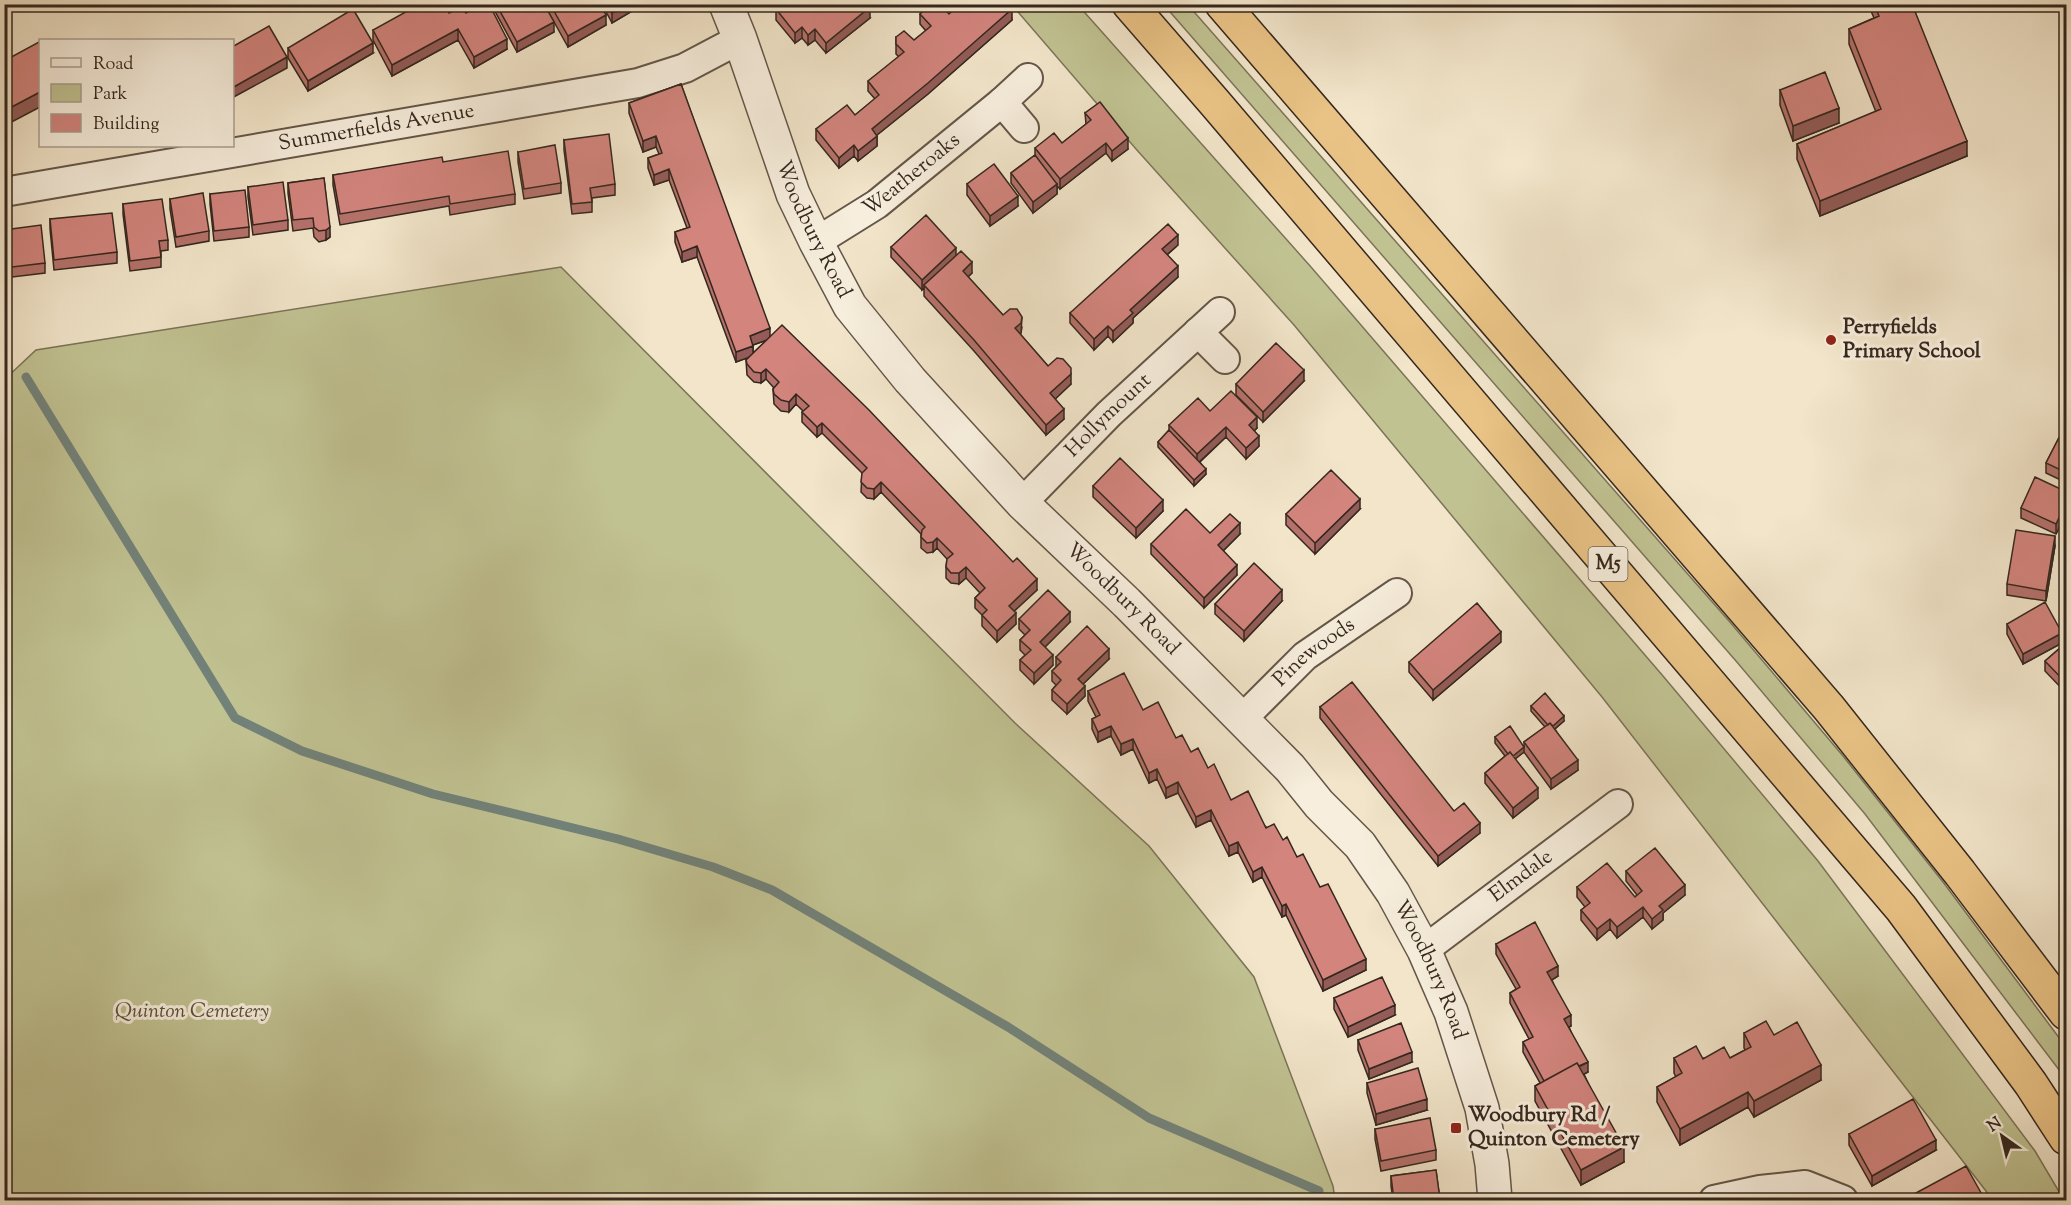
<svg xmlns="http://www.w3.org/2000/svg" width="2071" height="1205" viewBox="0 0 2071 1205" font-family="'Sorts Mill Goudy',serif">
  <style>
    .green { fill: #c1c292; stroke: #7b7458; stroke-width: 1.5 }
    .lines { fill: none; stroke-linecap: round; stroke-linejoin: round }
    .stream { stroke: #728279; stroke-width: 9 }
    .minor-casing { stroke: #645649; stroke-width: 32 }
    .tertiary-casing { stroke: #645649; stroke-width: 36 }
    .motorway-casing { stroke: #35271e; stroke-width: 36 }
    .minor { stroke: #f7eedd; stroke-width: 28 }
    .tertiary { stroke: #f7eedd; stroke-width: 33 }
    .motorway { stroke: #e9c285; stroke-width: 33 }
    .wall { fill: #b5726c; stroke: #35271e; stroke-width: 1.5; fill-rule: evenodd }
    .shaded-wall { fill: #935c58; stroke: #35271e; stroke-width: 1.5 }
    .building { fill: #d2847d; stroke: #35271e; stroke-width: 1.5 }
    .poi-dot { fill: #8f2418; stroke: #f7eedd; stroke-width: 2 }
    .labels { text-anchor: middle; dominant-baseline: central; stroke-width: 6; stroke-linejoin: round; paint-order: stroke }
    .shield { fill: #f7eedd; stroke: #6f6357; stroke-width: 1.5 }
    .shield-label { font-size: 20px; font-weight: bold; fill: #35271e }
    .street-label { font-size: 21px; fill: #35271e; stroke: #f7eedd }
    .poi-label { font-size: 21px; font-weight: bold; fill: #35271e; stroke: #f7eedd; text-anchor: start }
    .park-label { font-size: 21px; font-style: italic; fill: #584e3b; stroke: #f7eedd }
  </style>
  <rect width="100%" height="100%" fill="#f2e5ca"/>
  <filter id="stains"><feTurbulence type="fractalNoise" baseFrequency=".00333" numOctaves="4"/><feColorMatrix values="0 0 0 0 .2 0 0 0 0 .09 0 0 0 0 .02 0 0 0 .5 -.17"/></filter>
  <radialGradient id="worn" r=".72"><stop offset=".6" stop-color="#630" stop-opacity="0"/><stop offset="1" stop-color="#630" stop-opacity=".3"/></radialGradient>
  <path class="green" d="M1012 5H1078L1311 267 1663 676 1818 861 2035 1151 2064 1200H1993L1602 697 1294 325 1136 149Z
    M1164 5H1188L1729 621 1843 756 1943 882 2066 1047V1079L1865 814 1736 661Z
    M561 267 1015 723 1149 846 1254 977 1333 1186 1335 1200H5V379L36 350Z"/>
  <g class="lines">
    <path class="stream" d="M26 377 235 718 302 751 433 794 618 839 713 867 772 890 1008 1027 1149 1118 1319 1191"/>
    <defs>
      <g id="minor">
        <path d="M1002 102 1024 128"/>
        <path id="s1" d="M4 192 638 83 685 68 740 39"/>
        <path id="s2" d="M816 242 877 204 1002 102 1028 78"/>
        <path d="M1198 332 1225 359"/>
        <path id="s3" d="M1022 503 1109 414 1220 312"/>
        <path id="s4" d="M1241 720 1305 656 1397 593"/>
        <path id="s5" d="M1424 950 1618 804"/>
        <path d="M1714 1200 1760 1190 1805 1185 1843 1200"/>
      </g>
      <g id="tertiary">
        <path id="s6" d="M726 4 740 39 793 194 816 242 850 306 910 380 1022 503 1127 603 1290 768 1319 804 1360 845 1393 893 1424 950 1451 1012 1482 1108 1492 1164 1495 1200"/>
      </g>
      <path id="motorway" d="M1129 4 1215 103 1901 908 2031 1084 2066 1138
        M1222 4 1829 708 1960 873 2066 1013"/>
    </defs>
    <use href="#minor" class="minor-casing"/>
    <use href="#tertiary" class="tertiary-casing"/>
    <use href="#motorway" class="motorway-casing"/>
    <use href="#minor" class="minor"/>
    <use href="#tertiary" class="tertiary"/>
    <use href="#motorway" class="motorway"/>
  </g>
  <path class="wall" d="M491 4H544L554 32 517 52Z
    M548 4H600L606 25 568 47 548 11Z
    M602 4H644L612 23Z
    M951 4H1008L1012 20 928 94 877 135V146L858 161 854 156 839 168 816 140V129L855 115 875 99 868 91V81L899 57 896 54V37L914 40 926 31 920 24V14H949L955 9Z
    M1868 4H1912L1967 156 1820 216 1797 159V144L1876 112 1849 44V29L1874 18Z
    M776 9 870 18 826 53 815 40 808 45 802 38 795 43 776 20Z
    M449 13H466L507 49 474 68 458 40 392 76 373 40V30Z
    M288 48 373 53 308 91 288 58Z
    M681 84 770 337 1037 590 1014 611 1016 624 997 642 982 626V615L975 608V598L980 593 966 578 959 584 951 583 946 578V567L947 559 937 548 933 552 927 553 921 548V534L881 492 874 499 867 498 861 492 862 473 822 433 817 437 802 422V412L803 411 796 404 789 412 781 411 774 404 773 389 774 388 766 379 761 383 754 382 747 375 746 360 749 357 736 362 697 257 682 262 675 242V232L687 228 669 180 654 185 648 168V158L659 154 656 147 643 152 629 113V103ZM767 340 753 353V345Z
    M1780 90 1839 123 1793 141 1780 105Z
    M1085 113 1128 149 1112 161 1106 153 1060 189 1057 186V194L1033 213 1011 183V173L1035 155V148L1062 143 1086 124Z
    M564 140 615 184V195L592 198V212L572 214 564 150Z
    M518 152 561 183V193L524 199 518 162Z
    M443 162 515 194V204L450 215 449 206 340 225 333 185V175Z
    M324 178 330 237 326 240 319 242 314 237 313 228 293 231 288 193V183Z
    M967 184 1018 206 990 226 967 195Z
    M248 187 288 220V230L253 235 248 197Z
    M210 194 249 227V237L214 241 210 204Z
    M170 199 209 231V241L176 247 170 209Z
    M123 204 168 240V250L161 251V267L130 271 123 214Z
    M50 219 117 252V263L54 270 50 229Z
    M4 230 45 263V273L4 278Z
    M1178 245 1167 255 1178 277 1133 318V323L1113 342 1108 336 1094 350 1070 323V313Z
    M891 247 956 256 972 273 968 277 1003 315 1022 327 1021 333 1020 334 1048 366 1071 384 1055 399 1064 419 1046 435 974 351 924 296V288L922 290 891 257Z
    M1304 381 1263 422 1236 395V384Z
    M1210 411 1257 428 1254 431 1259 446 1246 459 1226 437 1200 462 1206 474 1194 486 1158 447V442L1169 430V425Z
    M2067 422V483L2046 473V463Z
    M1093 486 1163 511 1136 538 1093 497Z
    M2067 492V512L2056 534 2021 518V508Z
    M1360 509 1315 554 1286 525V514Z
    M1210 533 1240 534 1223 551 1237 575 1204 608 1151 554V544Z
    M2055 546 2046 601 2007 595V584Z
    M1282 601 1244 641 1215 614V604Z
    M1019 619 1070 622 1045 647 1053 665 1034 684 1020 670V660L1025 655 1020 650V640L1025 635 1019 629Z
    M2007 624 2062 643 2023 664 2007 634Z
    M1501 642 1433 700 1409 672V662Z
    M2067 642V694L2045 671V661Z
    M1056 657 1109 659 1083 684 1085 696 1067 714 1052 700V690L1056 685 1052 681V671L1056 667Z
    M1088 691 1143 710 1176 738 1208 768 1231 800 1283 840 1297 857 1320 887 1366 970 1323 991 1286 915 1282 917 1262 877 1253 882 1238 852 1229 856 1211 820 1196 827 1178 793 1166 798 1157 779 1149 783 1133 749 1121 755 1111 736 1098 742 1092 729V719L1096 717 1088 701Z
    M1531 706 1564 721 1555 729 1578 770 1551 789 1524 752 1515 759 1538 798 1513 818 1485 783V773L1505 756 1495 743V737L1524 747V742L1545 727 1531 711Z
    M1320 707 1454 811 1480 833 1438 866 1320 718Z
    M1626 871 1685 895 1663 913V920L1652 929 1643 917 1617 938 1610 929 1597 940 1581 920V910L1585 907 1577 897V887L1635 897 1637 895 1626 881Z
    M1496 944 1558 976 1552 980 1571 1026 1569 1027 1588 1072 1584 1074 1624 1162 1581 1185 1535 1101V1086L1540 1083 1523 1052V1042L1529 1039 1510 1003V993L1516 989 1496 954Z
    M1334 998 1395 1015 1348 1037 1334 1009Z
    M1744 1033 1774 1035 1821 1080 1754 1117 1748 1107 1680 1145 1657 1102V1087L1676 1077 1674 1073V1058H1730L1745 1050 1744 1048Z
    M1358 1040 1412 1062 1369 1079 1358 1050Z
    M1367 1083 1427 1110 1376 1125 1367 1093Z
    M1375 1129 1436 1150V1160L1381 1171 1375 1139Z
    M1849 1134 1936 1150 1872 1186 1849 1145Z
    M1436 1170 1440 1200H1393L1391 1186V1176Z"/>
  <path class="shaded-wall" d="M626 4H644L612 23V13Z
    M870 7V18L826 53V43Z
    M1012 9V20L928 94 872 139V129Z
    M606 15V25L568 47V36Z
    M554 22V32L517 52V42Z
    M802 27V38L795 43V33Z
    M458 29V40L392 76V65Z
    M815 29V40L808 45V35Z
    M507 39V49L474 68V57Z
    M373 43V53L308 91V81Z
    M287 57V68L232 98V88Z
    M40 92V107L4 126V111Z
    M1839 108V123L1793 141V126Z
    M656 136V147L643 152V141Z
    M877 136V146L858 161V151Z
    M1128 138V149L1112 161V151Z
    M1967 141V156L1820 216V201Z
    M1106 143V153L1060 189V179Z
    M854 145V156L839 168V158Z
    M669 169V180L654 185V175Z
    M1057 184V194L1033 213V202Z
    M1018 196V206L990 226V216Z
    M330 227V237L326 240V230Z
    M1178 235V245L1162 259V249Z
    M697 246V257L682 262V252Z
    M956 248V258L924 285V288L922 290V280Z
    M972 262V273L963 281V271Z
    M1178 266V277L1133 318V323L1113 342V331L1130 310Z
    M1022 317 1021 333 1015 339V328Z
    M1108 326V336L1094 350V339Z
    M770 328V339L750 346V336Z
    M753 346V356L736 362V352Z
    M766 369V379L761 383V373Z
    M1304 370V381L1263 422V412Z
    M1071 374V384L1050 404V393Z
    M796 394V404L789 412V402Z
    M1064 409V419L1046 435V425Z
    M1257 417V428L1249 436V425Z
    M822 423V433L817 437V427Z
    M1226 427V437L1197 464V454Z
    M1259 436V446L1246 459V448Z
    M1206 469V474L1194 486V480Z
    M881 482V492L874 499V489Z
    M1360 499V509L1315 554V543Z
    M1163 500V511L1136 538V528Z
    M2067 501V512L2056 534V524Z
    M1240 523V534L1218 556V545Z
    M2055 536V546L2046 601V591Z
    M937 538V548L933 552V542Z
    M1237 565V575L1204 608V598Z
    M966 567V578L959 584V573Z
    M1037 579V590L1009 616V606Z
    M1282 590V601L1244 641V631Z
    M1070 612V622L1040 652V642Z
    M1016 613V624L997 642V631Z
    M1501 632V642L1433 700V690Z
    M2062 633V643L2023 664V654Z
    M1109 649V659L1078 689V679Z
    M1053 655V665L1034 684V673Z
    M1085 686V696L1067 714V704Z
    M1564 716V721L1550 733V728Z
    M1111 726V736L1098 742V732Z
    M1133 739V749L1121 755V744Z
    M1524 747V752L1510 763V757Z
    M1578 760V770L1551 789V779Z
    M1157 769V779L1149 783V773Z
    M1178 782V793L1166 798V788Z
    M1538 788V798L1513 818V808Z
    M1211 810V820L1196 827V817Z
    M1480 823V833L1438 866V856Z
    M1238 842V852L1229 856V846Z
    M1262 867V877L1253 882V872Z
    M1685 885V895L1663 913V920L1652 929V919L1659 906Z
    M1286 904V915L1282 917V906Z
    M1643 907V917L1617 938V927Z
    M1610 919V929L1597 940V929Z
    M1366 959V970L1323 991V980Z
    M1558 966V976L1547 983V972Z
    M1395 1005V1015L1348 1037V1027Z
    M1571 1015V1026L1564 1030V1019Z
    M1412 1052V1062L1369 1079V1069Z
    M1588 1062V1072L1546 1094V1084Z
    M1821 1065V1080L1754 1117V1101Z
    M1748 1092V1107L1680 1145V1129Z
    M1427 1099V1110L1376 1125V1114Z
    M1936 1140V1150L1872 1186V1176Z
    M1624 1147V1162L1581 1185V1170Z"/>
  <path class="building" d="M420 4H445L449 13 462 7 466 13 482 4H489L507 39 474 57 458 29 392 65 373 30Z
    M496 4H544L554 22 517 42Z
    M550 4H600L606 15 568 36Z
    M608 4H626L612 13Z
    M782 4H867L870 7 826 43 815 29 808 35 802 27 795 33 776 9Z
    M930 4H940L949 14 959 4H1008L1012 9 928 83 872 129 877 136 858 151 854 145 839 158 816 129 847 105 855 115 879 95 868 81 904 52 896 44V37L904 31 914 40 931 26 920 14Z
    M1874 4H1912L1967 141 1820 201 1797 144 1881 109 1849 29 1879 16Z
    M353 9 373 43 308 81 288 48Z
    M269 26 287 57 232 88V47Z
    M39 42 40 44V92L4 111V61Z
    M1825 72 1839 108 1793 126 1780 90Z
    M681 84 770 328 750 336 753 346 736 352 697 246 682 252 675 232 690 227 669 169 654 175 648 158 662 153 656 136 643 141 629 103Z
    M1100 102 1128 138 1112 151 1106 143 1060 179 1035 148 1054 133 1062 143 1091 120 1085 113Z
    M609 134 615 184 590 188 592 202 572 204 564 140Z
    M555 145 561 183 524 189 518 152Z
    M508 151 515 194 450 204 449 196 340 214 333 175 442 157 443 162Z
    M1035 155 1057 184 1033 202 1011 173Z
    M994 164 1018 196 990 216 967 184Z
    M324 178 330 227 326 230 319 231 314 227 313 218 293 220 288 183Z
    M283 182 288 220 253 225 248 187Z
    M245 190 249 227 214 231 210 194Z
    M203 193 209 231 176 237 170 199Z
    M162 199 168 240 159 241 161 257 130 261 123 204Z
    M112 213 117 252 54 260 50 219Z
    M926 215 956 248 922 280 891 247Z
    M1168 224 1178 235 1162 249 1178 266 1130 310 1133 313 1113 331 1108 326 1094 339 1070 313Z
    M41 225 45 263 4 268V230Z
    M961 251 972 262 963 271 1003 315 1010 309H1017L1022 317 1021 323 1015 328 1048 366 1057 358 1063 359 1071 368V374L1050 393 1064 409 1046 425 974 340 924 285Z
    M782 325 869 410 1013 562 1017 558 1037 579 1009 606 1016 613 997 631 982 615 987 610 975 598 985 588 966 567 959 573H951L946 567 947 559 953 554 937 538 933 542 927 543 921 537 922 530 925 527 881 482 874 489 867 488 861 482 862 473 867 468 822 423 817 427 802 412 809 406 796 394 789 402 781 400 774 394 773 389 779 382 766 369 761 373 754 372 747 364 746 360Z
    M1276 343 1304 370 1263 412 1236 384Z
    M1231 391 1257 417 1249 425 1259 436 1246 448 1226 427 1197 454 1169 425 1198 398 1210 411Z
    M2067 422V473L2046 463Z
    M1169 430 1206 469 1194 480 1158 442Z
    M1120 458 1163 500 1136 528 1093 486Z
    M1331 470 1360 499 1315 543 1286 514Z
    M2035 477 2067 492V501L2056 524 2021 508Z
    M1186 509 1210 533 1230 514 1240 523 1218 545 1237 565 1204 598 1151 544Z
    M2016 530 2055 536 2046 591 2007 584Z
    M1254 563 1282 590 1244 631 1215 604Z
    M1048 590 1070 612 1040 642 1053 655 1034 673 1020 660 1031 650 1020 640 1030 630 1019 619Z
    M2045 602 2062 633 2023 654 2007 624Z
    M1477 603 1501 632 1433 690 1409 662Z
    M1087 626 1109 649 1078 679 1085 686 1067 704 1052 690 1061 680 1052 671 1061 662 1056 657Z
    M2067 642V684L2045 661Z
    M1124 673 1143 710 1158 702 1176 738 1182 735 1191 752 1198 748 1208 768 1214 764 1231 800 1248 791 1266 828 1274 824 1283 840 1287 837 1297 857 1303 854 1320 887 1328 884 1366 959 1323 980 1286 904 1282 906 1262 867 1253 872 1238 842 1229 846 1211 810 1196 817 1178 782 1166 788 1157 769 1149 773 1133 739 1121 744 1111 726 1098 732 1092 719 1100 715 1088 691Z
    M1352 682 1454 811 1464 803 1480 823 1438 856 1320 707Z
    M1545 693 1564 716 1553 726 1550 723 1548 725 1531 706Z
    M1550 723 1578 760 1551 779 1524 742Z
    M1510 726 1524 747 1513 756 1510 752 1508 754 1495 737Z
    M1510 752 1538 788 1513 808 1485 773Z
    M1655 848 1685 885 1659 906 1663 910 1652 919 1643 907 1617 927 1610 919 1597 929 1581 910 1590 903 1577 887 1607 863 1635 897 1642 891 1626 871Z
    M1535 922 1558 966 1547 972 1571 1015 1564 1019 1588 1062 1579 1066 1577 1063 1544 1081 1523 1042 1533 1037 1510 993 1520 987 1496 944Z
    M1382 977 1395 1005 1348 1027 1334 998Z
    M1766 1021 1774 1035 1797 1022 1821 1065 1754 1101 1748 1092 1680 1129 1657 1087 1682 1073 1674 1058 1696 1046 1703 1059 1724 1047 1730 1058 1751 1047 1744 1033Z
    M1401 1023 1412 1052 1369 1069 1358 1040Z
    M1577 1063 1624 1147 1581 1170 1535 1086Z
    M1418 1068 1427 1099 1376 1114 1367 1083Z
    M1913 1099 1936 1140 1872 1176 1849 1134Z
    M1430 1118 1436 1150 1381 1161 1375 1129Z
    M1966 1166 1985 1200H1903Z
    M1436 1170 1440 1199 1430 1200H1394L1391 1176Z"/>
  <g class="poi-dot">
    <circle cx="1831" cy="340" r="6"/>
    <rect x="1450" y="1122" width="12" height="12" rx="3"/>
  </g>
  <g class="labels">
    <rect class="shield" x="1588.5" y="547" width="39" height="34" rx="4.5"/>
    <g class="shield-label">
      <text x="1608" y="564">M5</text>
    </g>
    <g class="street-label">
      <text stroke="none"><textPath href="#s1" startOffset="378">Summerfields Avenue</textPath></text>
      <text stroke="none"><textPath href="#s2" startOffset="117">Weatheroaks</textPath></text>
      <text stroke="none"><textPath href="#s6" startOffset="242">Woodbury Road</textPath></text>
      <text stroke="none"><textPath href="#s3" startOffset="123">Hollymount</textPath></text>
      <text stroke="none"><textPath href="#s6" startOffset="728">Woodbury Road</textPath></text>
      <text stroke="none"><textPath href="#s4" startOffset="100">Pinewoods</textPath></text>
      <text stroke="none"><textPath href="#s5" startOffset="122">Elmdale</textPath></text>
      <text stroke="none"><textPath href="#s6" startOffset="1214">Woodbury Road</textPath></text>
    </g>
    <g class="poi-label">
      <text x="1843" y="328">Perryfields<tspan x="1843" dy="24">Primary School</tspan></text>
      <text x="1468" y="1116">Woodbury Rd /<tspan x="1468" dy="24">Quinton Cemetery</tspan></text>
    </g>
    <g class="park-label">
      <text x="192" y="1012">Quinton Cemetery</text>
    </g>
  </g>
  <rect width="2071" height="1205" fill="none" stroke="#f2e5ca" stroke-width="24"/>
  <rect x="6" y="6" width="2059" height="1193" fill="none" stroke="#35271e" stroke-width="3"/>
  <rect x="12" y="12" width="2047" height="1181" fill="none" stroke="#35271e" stroke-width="1.5"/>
  <rect x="39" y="39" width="195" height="108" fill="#f7eedd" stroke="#a99e91" stroke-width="1.5"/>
  <rect x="51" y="58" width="30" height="9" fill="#f7eedd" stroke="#a99e91" stroke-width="1.5"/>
  <text x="93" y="69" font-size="18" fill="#35271e">Road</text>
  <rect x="51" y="84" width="30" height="18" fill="#c1c292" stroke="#a99e91" stroke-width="1.5"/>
  <text x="93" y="99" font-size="18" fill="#35271e">Park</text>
  <rect x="51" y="114" width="30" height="18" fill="#d2847d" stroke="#a99e91" stroke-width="1.5"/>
  <text x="93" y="129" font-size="18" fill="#35271e">Building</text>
  <g transform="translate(2002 1136) rotate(326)" stroke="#f7eedd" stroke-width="4.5" paint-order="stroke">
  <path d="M0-4.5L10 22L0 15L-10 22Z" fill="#35271e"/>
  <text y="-9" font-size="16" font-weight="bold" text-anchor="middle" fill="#35271e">N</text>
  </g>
  <rect width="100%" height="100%" filter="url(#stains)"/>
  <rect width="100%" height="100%" fill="url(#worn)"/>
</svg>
